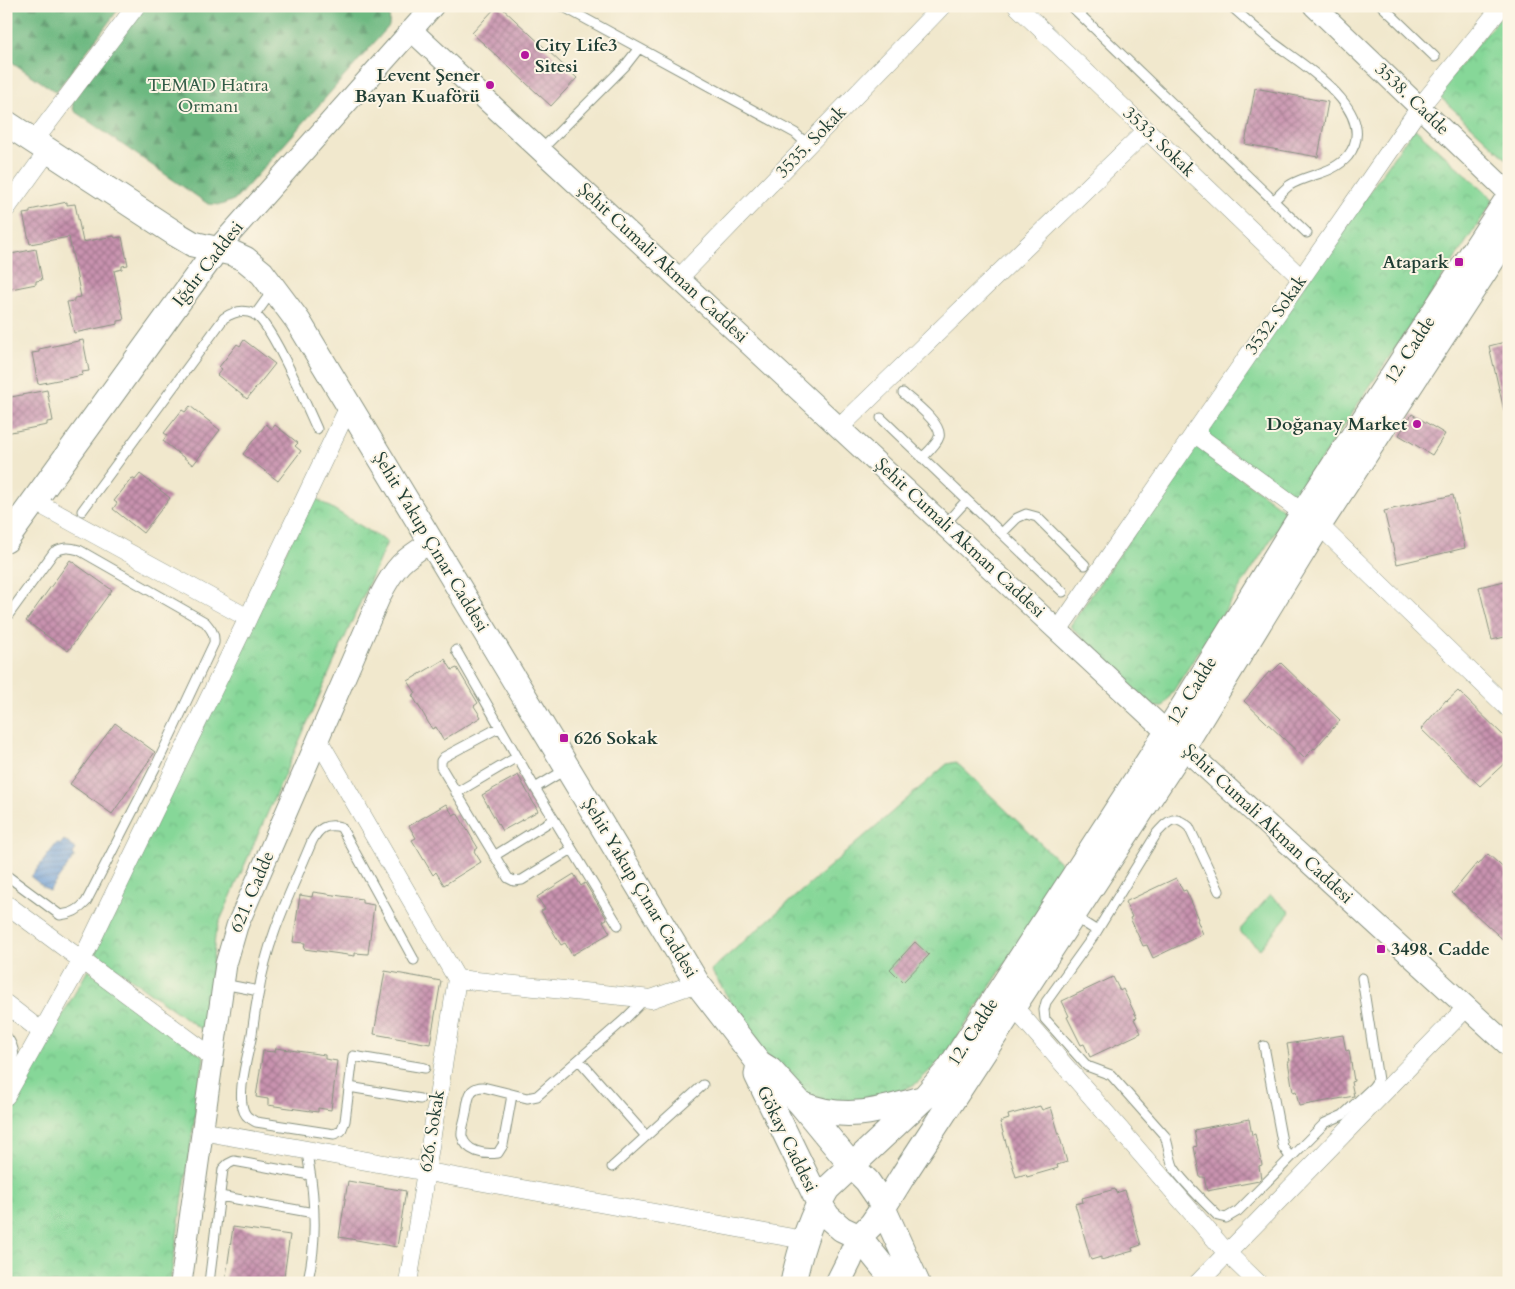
<svg xmlns="http://www.w3.org/2000/svg" width="1515" height="1289" viewBox="0 0 1515 1289" font-family="Cardo,serif">
  <style>
    .green { fill: #86d798; stroke: #528a66 }
    .forest { fill: url(#forest-firs); stroke: #467a5a }
    .park { fill: url(#park-crowns); stroke: #528a66 }
    .water { fill: url(#water-rules); stroke: #456c84 }
    .building { fill: url(#building-cross-hatch) }
    .lines { fill: none; stroke-linecap: round; stroke-linejoin: round }
    .service-casing { stroke: #889280; stroke-width: 11 }
    .minor-casing { stroke: #889280; stroke-width: 19 }
    .tertiary-casing { stroke: #889280; stroke-width: 23 }
    .secondary-casing { stroke: #889280; stroke-width: 27 }
    .service { stroke: #fff; stroke-width: 9 }
    .minor { stroke: #fff; stroke-width: 18 }
    .tertiary { stroke: #fff; stroke-width: 21 }
    .secondary { stroke: #fff; stroke-width: 25 }
    .poi-dot { fill: #b5179e; stroke: #fcf5e5; stroke-width: 2 }
    .labels { text-anchor: middle; dominant-baseline: central; stroke-width: 4; stroke-linejoin: round; paint-order: stroke }
    .poi-label { font-size: 18px; font-weight: bold; fill: #1f3d34; stroke: #fcf5e5; text-anchor: start }
    .park-label { font-size: 18px; fill: #345c48; stroke: #fcf5e5 }
    .street-label { font-size: 18px; fill: #1f3d34; stroke: #fcf5e5 }
  </style>
  <defs>
    <pattern id="forest-firs" width="22" height="20" patternUnits="userSpaceOnUse" patternTransform="scale(1.25)"><rect width="22" height="20" fill="#6cb880"/><path d="M5 1l3.5 6h-7zM16 11l3.5 6h-7z" fill="#58976a"/></pattern>
    <pattern id="park-crowns" width="20" height="18" patternUnits="userSpaceOnUse" patternTransform="scale(1.25)"><rect width="20" height="18" fill="#86d798"/><path d="M2 6a3 3 0 1 1 6 0M12 15a3 3 0 1 1 6 0" fill="none" stroke="#73b984"/></pattern>
    <pattern id="water-rules" width="6" height="5" patternUnits="userSpaceOnUse" patternTransform="scale(1.25)"><rect width="6" height="5" fill="#6b9cd5"/><path d="M0 2.5h6" fill="none" stroke="#5780ae"/></pattern>
    <pattern id="building-cross-hatch" width="8" height="8" patternUnits="userSpaceOnUse" patternTransform="scale(1.25)"><rect width="8" height="8" fill="#c892af"/><path d="M0 0l8 8M0 8l8-8" fill="none" stroke="#a2788f"/></pattern>
  </defs>
  <rect width="100%" height="100%" fill="#fcf5e5"/>
  <filter id="ink" filterUnits="userSpaceOnUse"><feTurbulence type="fractalNoise" baseFrequency=".02" numOctaves="2"/><feDisplacementMap in="SourceGraphic" scale="10" xChannelSelector="R" yChannelSelector="G"/><feConvolveMatrix kernelMatrix="1 2 1 2 8 2 1 2 1" color-interpolation-filters="sRGB"/></filter>
  <filter id="wash" filterUnits="userSpaceOnUse"><feTurbulence type="fractalNoise" baseFrequency=".0096" numOctaves="4" result="noise"/><feDisplacementMap in="SourceGraphic" scale="20" xChannelSelector="R" yChannelSelector="G"/><feGaussianBlur stdDeviation="1.12" result="paint"/><feColorMatrix in="noise" values="0 0 0 0 0 0 0 0 0 0 0 0 0 0 0 0 0 1.4 0 .05"/><feComposite in="paint" operator="in"/></filter>
  <g filter="url(#wash)">
    <rect width="100%" height="100%" fill="#f1e8cd"/>
    <path class="green" d="M1270 895 1290 912 1260 949 1239 931Z"/>
    <path class="forest" d="M6 6H121L56 92 6 58Z
      M141 6H386L390 10 389 26 236 199 221 205 208 204 74 111 72 102Z"/>
    <path class="park" d="M1509 6V161L1437 94Z
      M1414 128 1494 200 1300 491 1289 495 1206 435 1205 427Z
      M1195 444 1288 513 1163 707H1153L1070 626Z
      M312 496 387 542 219 923 215 936 206 1033 94 952Z
      M956 762 1067 869 945 1056 917 1083 887 1098 857 1107 810 1098 759 1048 711 970 947 764Z
      M88 970 204 1057 170 1283H6V1115Z"/>
    <path class="water" d="M64 840 76 849 73 854 75 856 49 891 31 877 57 843 60 845Z"/>
    <g id="blocks">
      <path class="building" d="M497 6H500L577 78 551 106 472 33Z
        M1255 88 1328 102 1318 157 1245 144Z
        M67 202V205L75 204 83 242 114 236 115 238 122 237 128 265 122 266V269L114 271 124 320 118 321V324L74 333 67 302 74 301V298L81 297 69 237 30 244 23 214 30 213V210Z
        M36 249 42 280 36 281V284L6 290V255Z
        M83 340 89 371 82 372 83 375 38 384 32 353 39 352V349Z
        M244 340 275 364 247 399 217 375 222 369 219 367 237 344 240 346Z
        M1509 341V410H1504L1489 346Z
        M47 390 53 421 47 422V425L6 433V398Z
        M190 406 220 430 193 465 163 441 167 435 164 433 182 410 185 412Z
        M1412 414 1445 434 1432 455 1399 435Z
        M266 424 272 429 275 425 298 443 295 446 301 451 278 481 243 454Z
        M140 474 170 498 143 533 113 509 117 503 114 501 132 478 135 480Z
        M1453 495 1465 548 1397 564 1384 511Z
        M70 560 112 590 68 651 26 621Z
        M1509 580V636L1492 640 1479 587Z
        M445 659 452 670 457 668 478 703 474 706 481 717 443 740 436 727 432 729 424 715 412 695 416 693 408 681Z
        M1281 663 1340 720 1315 749 1314 748 1304 758 1244 701 1269 672 1271 673Z
        M1458 691 1509 741V759L1480 786 1421 729 1446 700 1447 701Z
        M115 723 155 752 112 814 70 784Z
        M518 775 538 811 502 831 482 795Z
        M446 804 453 815 457 813 478 848 474 851 481 862 444 885 436 872 433 875 412 840 416 838 409 826Z
        M1488 854 1509 873V945L1452 893 1477 863 1478 865Z
        M574 874 581 886 585 883 607 919 603 921 610 933 572 955 565 943 561 945 541 911 545 909 537 897Z
        M1176 878 1183 891 1186 890 1199 919 1197 920 1203 934 1153 958 1147 945 1143 946 1130 918 1132 917 1125 902Z
        M313 892 362 899V903L374 905 368 954 355 953V956L304 949 305 943 293 942 300 895 312 897Z
        M915 942 929 955 903 982 890 969Z
        M385 971 441 981 430 1044 374 1034Z
        M1113 977 1120 991 1123 989 1137 1018 1134 1019 1141 1033 1090 1057 1084 1044 1081 1045 1067 1017 1069 1016 1062 1001Z
        M1343 1035 1346 1051 1349 1050 1354 1081 1351 1082 1354 1096 1299 1106 1296 1091 1293 1092 1288 1061H1290L1287 1044Z
        M276 1048 325 1055V1059L337 1061 331 1110 318 1108V1112L268 1105V1099L256 1097 263 1051 275 1052Z
        M1040 1106 1042 1110 1051 1107 1067 1162 1057 1165 1058 1168 1027 1177 1026 1174 1016 1177 1000 1122 1009 1119 1008 1115Z
        M1249 1119 1252 1135 1255 1134 1262 1165 1259 1166 1261 1179 1259 1181 1207 1191 1204 1177H1200L1194 1147 1197 1146 1194 1130Z
        M348 1181 406 1191 397 1247 339 1237Z
        M1115 1189 1116 1193 1125 1190 1141 1245 1132 1248 1133 1251 1101 1260V1257L1091 1260 1075 1204 1083 1202 1082 1198Z
        M233 1227 290 1235 283 1283H225Z"/>
    </g>
  </g>
  <g filter="url(#ink)">
    <use href="#blocks" fill-opacity="0" stroke="#889280" stroke-width="1"/>
    <g class="lines">
      <defs>
        <path id="service" d="M562 6 795 133 808 145
          M1071 6 1307 233
          M1231 6C1245 19 1260 32 1275 44 1303 65 1382 113 1348 156 1333 174 1308 174 1290 185 1284 189 1279 196 1273 201
          M1382 6 1435 57
          M541 150 625 66 639 48
          M255 315 273 290
          M903 393C912 401 943 424 939 437 937 444 928 452 922 458
          M881 418 1063 592
          M82 511 224 318C233 312 244 309 254 314 271 322 307 407 317 429
          M945 524 966 501
          M1002 533 1017 518 1026 514 1037 517 1085 565
          M6 618 54 552C63 547 69 547 79 550L205 622C211 629 215 634 214 643L155 768 86 902C79 910 72 914 60 915L6 875
          M456 650 535 788 618 925
          M500 727 444 757 441 761V767L508 878 514 881 522 880 572 849
          M535 788 565 770
          M456 793 517 757
          M494 856 554 819
          M1219 891 1189 827C1174 814 1169 820 1157 833L1097 931 1046 1002 1044 1010 1045 1019 1087 1066 1111 1075 1165 1136C1169 1146 1169 1156 1173 1166 1178 1177 1208 1206 1218 1216L1226 1218 1238 1211 1325 1123 1343 1115 1373 1087 1378 1080 1362 978
          M1075 917 1097 931
          M223 984 259 991C256 1005 254 1019 252 1034 249 1052 234 1099 246 1115 248 1118 253 1120 256 1122L334 1134 341 1131 345 1121 353 1056 425 1068
          M259 991C267 938 292 890 312 841 319 828 326 823 341 827L414 960
          M6 1036C17 1050 15 1058 6 1073
          M1264 1046 1283 1147 1290 1157
          M579 1060 646 1136
          M349 1087 420 1099
          M512 1095 503 1145 498 1153C484 1155 466 1152 462 1136 461 1130 465 1120 466 1113 467 1106 468 1096 472 1091 475 1088 479 1087 483 1087L527 1098 537 1096 624 1020 639 1005 641 998
          M612 1167 703 1085
          M220 1196 314 1213
          M209 1283 223 1169 228 1164 234 1161 310 1175
          M307 1283C318 1243 315 1199 308 1159"/>
        <path id="minor" d="M1017 6 1301 278
          M34 141 136 6
          M6 209 48 151
          M679 278 942 6
          M840 427 1147 130
          M1194 433 1303 513
          M34 501 248 618 349 406
          M1319 525 1509 709
          M1059 629 1420 107 1502 6
          M318 739 457 979 651 999 697 983
          M6 904 212 1057
          M6 1004 42 1032
          M1013 1006 1227 1253 1258 1283
          M6 1096 82 960 248 618
          M201 1131 804 1240
          M408 1283 457 979
          M1198 1283 1467 1007"/>
        <path id="tertiary" d="M1314 6 1509 193
          M411 30 1183 747 1509 1046
          M216 250 433 6
          M181 1283 226 964 237 926 380 596C395 566 403 559 431 542"/>
        <path id="secondary" d="M6 123 176 234 193 244 232 253 245 259 262 273 298 321 697 983 759 1063 770 1070 801 1104 852 1166 867 1181 878 1197 917 1283
          M6 540 216 250
          M759 1063 757 1075 819 1203 828 1217 842 1229 859 1237 896 1283
          M801 1104C845 1122 878 1111 921 1099
          M793 1283C800 1250 810 1218 827 1189L924 1098 949 1069 1168 731 1303 513 1509 197
          M838 1283 849 1261 859 1237 872 1224 883 1208 904 1174 1183 747 1319 525 1509 234"/>
      </defs>
      <use href="#service" class="service-casing"/>
      <use href="#minor" class="minor-casing"/>
      <use href="#tertiary" class="tertiary-casing"/>
      <use href="#secondary" class="secondary-casing"/>
      <use href="#service" class="service"/>
      <use href="#minor" class="minor"/>
      <use href="#tertiary" class="tertiary"/>
      <use href="#secondary" class="secondary"/>
    </g>
  </g>
  <g class="poi-dot">
    <circle cx="525" cy="55" r="5"/>
    <circle cx="490" cy="85" r="5"/>
    <rect x="1454" y="257" width="10" height="10" rx="2.5"/>
    <circle cx="1417" cy="424" r="5"/>
    <rect x="559" y="733" width="10" height="10" rx="2.5"/>
    <rect x="1376" y="944" width="10" height="10" rx="2.5"/>
  </g>
  <g class="labels">
    <g class="poi-label">
      <text x="535" y="45">City Life3<tspan x="535" dy="21">Sitesi</tspan></text>
      <text x="480" y="75" text-anchor="end">Levent Şener<tspan x="480" dy="21">Bayan Kuaförü</tspan></text>
      <text x="1449" y="262" text-anchor="end">Atapark</text>
      <text x="1407" y="424" text-anchor="end">Doğanay Market</text>
      <text x="574" y="738">626 Sokak</text>
      <text x="1391" y="949">3498. Cadde</text>
    </g>
    <g class="park-label">
      <text x="208" y="85">TEMAD Hatıra<tspan x="208" dy="21">Ormanı</tspan></text>
    </g>
    <g class="street-label">
      <text transform="translate(1412 99) rotate(44)">3538. Cadde</text>
      <text transform="translate(811 142) rotate(-46)">3535. Sokak</text>
      <text transform="translate(1159 142) rotate(44)">3533. Sokak</text>
      <text transform="translate(663 263) rotate(43)">Şehit Cumali Akman Caddesi</text>
      <text transform="translate(208 264) rotate(-52)">Iğdır Caddesi</text>
      <text transform="translate(1276 315) rotate(-55)">3532. Sokak</text>
      <text transform="translate(1410 350) rotate(-57)">12. Cadde</text>
      <text transform="translate(960 538) rotate(43)">Şehit Cumali Akman Caddesi</text>
      <text transform="translate(431 542) rotate(59)">Şehit Yakup Çınar Caddesi</text>
      <text transform="translate(1192 691) rotate(-58)">12. Cadde</text>
      <text transform="translate(1268 824) rotate(43)">Şehit Cumali Akman Caddesi</text>
      <text transform="translate(640 888) rotate(59)">Şehit Yakup Çınar Caddesi</text>
      <text transform="translate(252 892) rotate(-67)">621. Cadde</text>
      <text transform="translate(973 1032) rotate(-57)">12. Cadde</text>
      <text transform="translate(432 1131) rotate(-81)">626. Sokak</text>
      <text transform="translate(787 1139) rotate(64)">Gökay Caddesi</text>
    </g>
  </g>
  <rect width="1515" height="1289" fill="none" stroke="#fcf5e5" stroke-width="25"/>
</svg>
